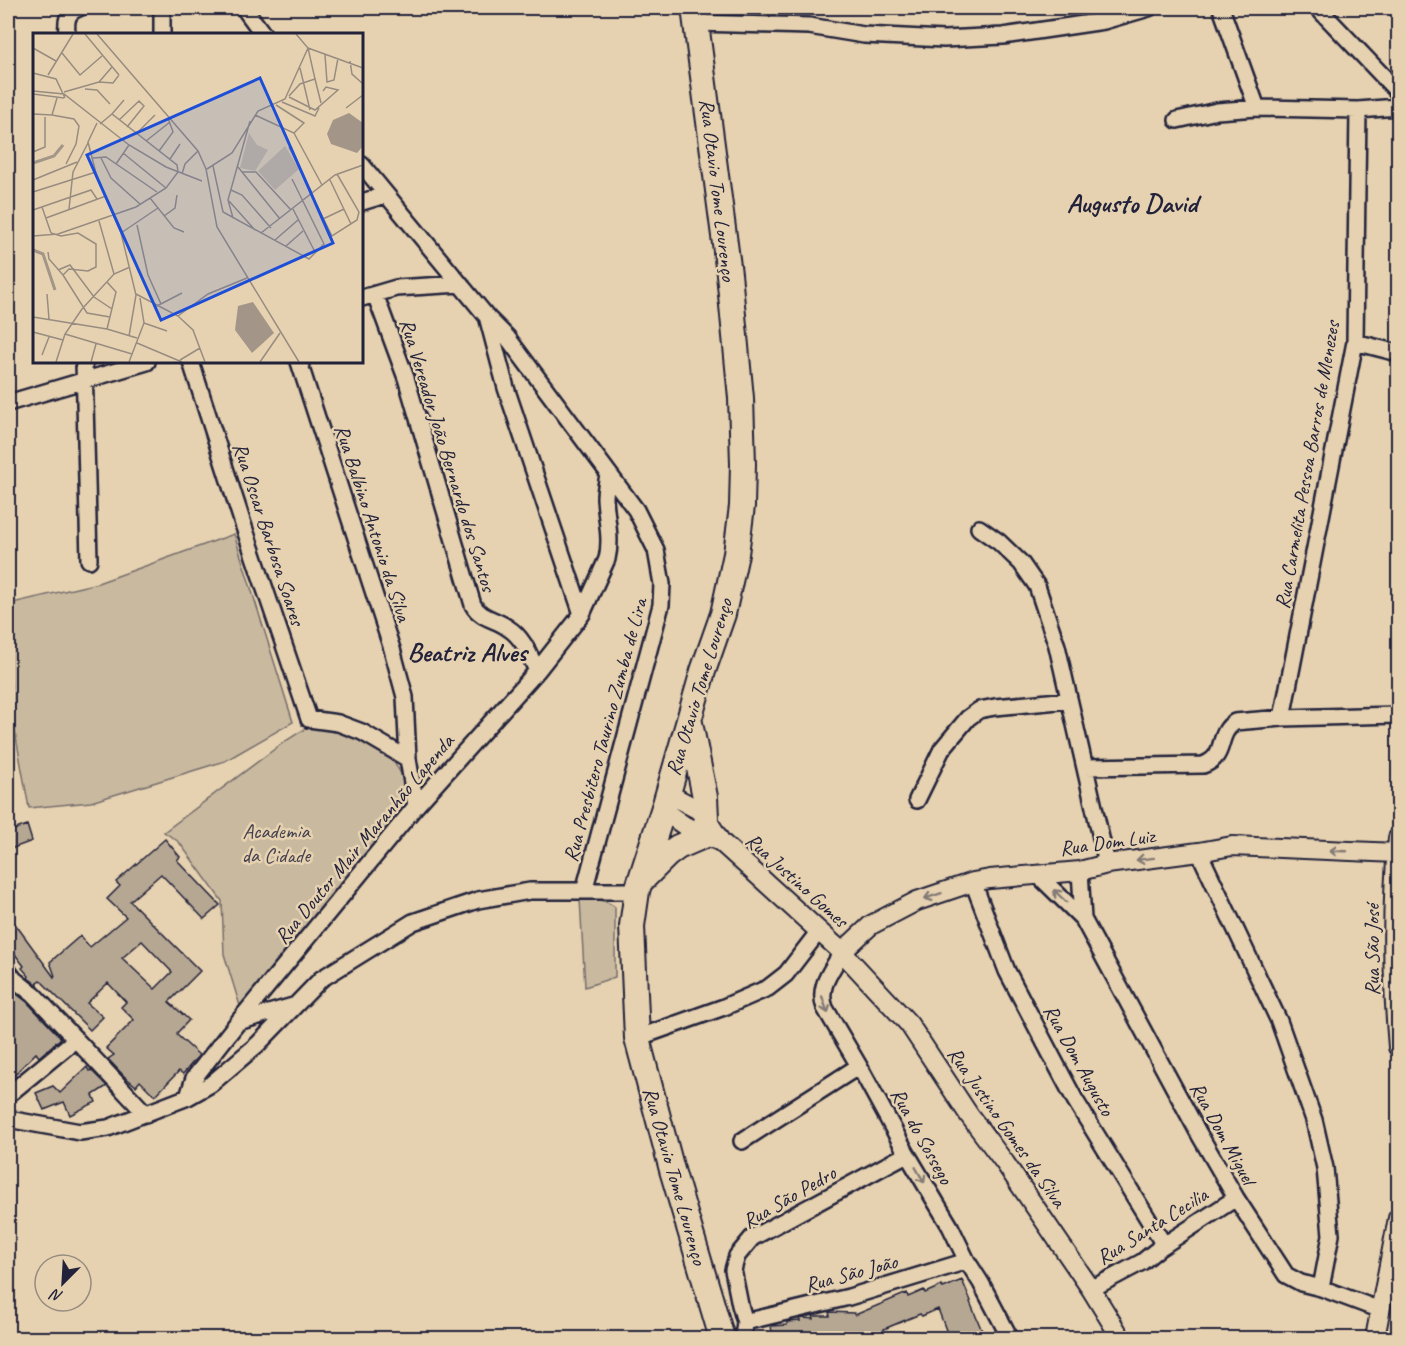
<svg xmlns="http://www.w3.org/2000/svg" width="1406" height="1346" font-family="Caveat,sans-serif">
<rect width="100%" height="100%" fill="#e6d2b0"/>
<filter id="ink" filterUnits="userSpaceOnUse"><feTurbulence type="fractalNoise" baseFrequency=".0167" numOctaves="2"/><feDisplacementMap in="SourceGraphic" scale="12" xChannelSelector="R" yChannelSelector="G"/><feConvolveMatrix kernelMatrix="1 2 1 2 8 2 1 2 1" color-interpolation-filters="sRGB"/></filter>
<g filter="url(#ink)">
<path fill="#c9b99f" stroke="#766e6d" stroke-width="1.5" d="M234,534L293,722L225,761L91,802L29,808L13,721L8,636V604L98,583Z
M311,725H327L380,746L393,760L403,777L408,794L403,809L240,1006L224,954L222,901L179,842L164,832L284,742Z
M580,899C593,899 605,899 615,907V977L585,987Z"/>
<path fill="#b6a793" stroke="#22223b" stroke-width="1.5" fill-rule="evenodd" d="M27,825L32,841L8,850V832Z
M165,839L180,857L177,860L220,905L204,919L161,874L130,901L200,971L169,1002L189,1020L177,1033V1035L199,1055L183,1074L179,1071L155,1096L140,1081L136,1086L124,1076L108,1059L114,1055L106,1048L134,1020L121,1007L126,1002L108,983L87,1003L103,1017L90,1030L40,980L37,982L39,986L28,978L29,976L22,968L24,966L8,945V914L54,977L55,976L50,962L80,936L90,947L126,917L107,899L120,886L116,882ZM142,941L172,972L155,989L122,958Z
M14,992L27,1002L61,1038L39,1057L36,1053L8,1081V998Z
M87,1067L89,1071L91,1070L107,1086L93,1095L96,1102L70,1115L64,1102L44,1110L36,1093L53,1086L60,1093Z
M962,1280L971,1301L970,1302L985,1338H949L938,1309L922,1316L920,1314L884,1329L888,1338H773L771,1326L787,1325V1322L800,1321L799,1319L802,1318L814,1319L813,1316H830L829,1312L854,1313L855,1315L907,1293L908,1297L924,1290L925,1293L941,1286L943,1288Z"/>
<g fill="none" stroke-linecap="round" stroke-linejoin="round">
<defs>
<path id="minor" d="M244,8L263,34
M1221,8L1257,108
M1318,8L1398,92
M696,23L809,26L864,35L944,39L1003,36L1104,21L1149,8
M67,34C66,22 66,12 79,8
M162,34V8
M1177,120L1217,111L1257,108L1358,110L1398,107
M362,165L488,318L507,337L636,510L656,550L662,584L661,605L584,891
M362,202L385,195
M375,294L406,378L473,605C481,619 496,619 508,628C523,637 530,656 537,671
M362,298L396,288L461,284
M488,320L506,388L582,614
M1355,342L1398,353
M84,362L89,560
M191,362L243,524L309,719L338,723L362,732L408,759
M299,362L392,649L405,697L408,759L416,806
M8,403L147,362
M979,528L999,542L1021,563L1037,586L1057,646L1107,864
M1282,718L1355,342L1358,110
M1085,767L1203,765C1228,756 1215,735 1235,722L1282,718L1398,715
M917,800L942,749L968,718L979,710L995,707L1069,700
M1199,852L1279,1021L1314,1120L1325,1168L1331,1235L1321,1288
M1080,871L1083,919
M1037,874L1083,919L1199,1134L1236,1198L1286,1275L1301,1283L1321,1288L1380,1310
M973,882L1007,971L1058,1068L1075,1100L1161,1240V1244L1158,1249
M842,952C832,971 817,986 825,1008L859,1066L907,1154L950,1226L967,1261L981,1283L1010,1338
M8,971L14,979L34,995L146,1114
M238,1022L293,1006
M637,1038L724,1007L768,988L786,974L819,931
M8,1095L76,1039
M188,1097L194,1078L238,1022L416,806L537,671L582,614L607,559C612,538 606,519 605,498C605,490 607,482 608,474
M8,1119L80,1132L108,1128L188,1097L211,1084L258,1044L321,979L413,922L478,900L530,891H637
M742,1141L859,1066
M1091,1289L1142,1262L1158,1249L1236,1198
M745,1322L849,1297L967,1261
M743,1338L745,1322L740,1305L733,1270L737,1256L752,1238L907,1154"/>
<path id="tertiary" d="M1398,838C1391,908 1392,977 1398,1047
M721,842L685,826L668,814L665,804L676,798L697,809L706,818L721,842L842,952L909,1024L969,1115L1005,1163L1091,1289L1121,1338
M842,952L871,925L917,901L973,882L990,879L1080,871L1107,864L1199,852L1232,846L1397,853
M1375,1338L1398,1218"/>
<path id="primary" d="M694,8L729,274L741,398L743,464L742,506L736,554L723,614L703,671L665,804L637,891L632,926L637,1038L672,1170L722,1338
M690,723L705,797L706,818
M643,879L667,855L678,847L706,835"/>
</defs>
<use href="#minor" stroke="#22223b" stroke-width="20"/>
<use href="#tertiary" stroke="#22223b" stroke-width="22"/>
<use href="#primary" stroke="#22223b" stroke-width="28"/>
<use href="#minor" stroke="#e6d2b0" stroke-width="15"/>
<use href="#tertiary" stroke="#e6d2b0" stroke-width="18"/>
<use href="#primary" stroke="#e6d2b0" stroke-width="24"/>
</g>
<defs><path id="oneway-shaft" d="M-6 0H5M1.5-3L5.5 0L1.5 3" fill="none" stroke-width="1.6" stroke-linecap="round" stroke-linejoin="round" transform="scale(1.5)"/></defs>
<g stroke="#847a76">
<use href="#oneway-shaft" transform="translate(1338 851) rotate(-178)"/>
<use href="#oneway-shaft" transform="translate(1145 859) rotate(173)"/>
<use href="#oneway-shaft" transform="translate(933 896) rotate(162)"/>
<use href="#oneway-shaft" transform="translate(1060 896) rotate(-136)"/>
<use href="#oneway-shaft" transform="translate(825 1005) rotate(71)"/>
<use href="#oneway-shaft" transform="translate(920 1175) rotate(60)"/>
</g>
</g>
<g text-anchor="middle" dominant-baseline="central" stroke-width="5" stroke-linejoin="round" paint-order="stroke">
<g font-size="21" fill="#22223b" stroke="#e6d2b0">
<text transform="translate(718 190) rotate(83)">Rua Otavio Tome Lourenço</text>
<text transform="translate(448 455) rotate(73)">Rua Vereador João Bernardo dos Santos</text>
<text transform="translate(1307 465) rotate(-80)">Rua Carmelita Pessoa Barros de Menezes</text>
<text transform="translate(373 523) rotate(72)">Rua Balbino Antonio da Silva</text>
<text transform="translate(269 534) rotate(72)">Rua Oscar Barbosa Soares</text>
<text transform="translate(699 687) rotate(-73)">Rua Otavio Tome Lourenço</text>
<text transform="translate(605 730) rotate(-75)">Rua Presbitero Taurino Zumba de Lira</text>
<text transform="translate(364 839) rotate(-50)">Rua Doutor Mair Maranhão Lapenda</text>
<text transform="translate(1107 842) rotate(-8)">Rua Dom Luiz</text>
<text transform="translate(797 880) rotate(42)">Rua Justino Gomes</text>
<text transform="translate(1372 950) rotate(-90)">Rua São José</text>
<text transform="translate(1079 1060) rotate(61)">Rua Dom Augusto</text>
<text transform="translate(1007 1127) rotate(55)">Rua Justino Gomes da Silva</text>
<text transform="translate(1223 1133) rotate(61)">Rua Dom Miguel</text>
<text transform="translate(922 1136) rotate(61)">Rua do Sossego</text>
<text transform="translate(675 1176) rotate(74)">Rua Otavio Tome Lourenço</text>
<text transform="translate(789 1197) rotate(-30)">Rua São Pedro</text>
<text transform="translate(1152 1226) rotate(-32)">Rua Santa Cecilia</text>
<text transform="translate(851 1273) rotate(-15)">Rua São João</text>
</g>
<g font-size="21" fill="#43404f" stroke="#e6d2b0">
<text x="276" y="831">Academia<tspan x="276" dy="24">da Cidade</tspan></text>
</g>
<g font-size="27" font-weight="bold" fill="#22223b" stroke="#e6d2b0">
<text x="1132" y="203">Augusto David</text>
<text x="467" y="652">Beatriz Alves</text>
</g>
</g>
<g transform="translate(33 33)">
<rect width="330" height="330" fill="#e6d2b0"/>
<path d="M216,100L224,112L235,117L222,138L207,135ZM252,113L266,136L242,157L225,138Z" fill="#c9b99f"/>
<path d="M316,80L330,90V113L324,120L298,111L294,101L300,87ZM220,269L241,300L219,320L202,297L205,273Z" fill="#a39688"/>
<path fill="none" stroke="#a39688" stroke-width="3" d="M0,130L21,123L30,112M0,217L10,221L22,257"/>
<path fill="none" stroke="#988c81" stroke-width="1.5" d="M52,1L86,42M64,1L165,118L173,136L184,194L266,329M0,15L23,28M275,15L330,35M29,20L47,42L69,23M292,22L294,49L301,47L305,25M317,28L319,41L329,50M267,35L277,77M0,40L23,46L32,65M15,42L40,1M282,46L288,70M66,49L79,34M52,56L64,57L77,71M0,58L31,61L96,112L133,134L169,148M31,59L66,49L80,50L86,42M0,61L31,65M256,63L267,51L282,46L275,15L263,1M256,64L282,77L305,57L293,54L290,58M249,69L282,83L286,75M243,72L271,90L261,100M313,75L330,62M0,81L19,82L24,65M79,81L91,67M19,82L41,86L46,93L43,111L33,131M222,82L261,100L289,152M86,87L106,68L111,73L94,94M64,90L55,109L64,144L88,200L103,262L96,303M67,91L79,81L144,132L145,139M103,101L122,82M113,108L137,89M256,114L279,160M126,118L140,99L135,85M0,119L12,114V84M90,120L133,155M60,125L73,124L124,159M68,125L78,145L107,171M137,126L147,111M83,131L96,112M180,133L190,179L276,226L291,211L259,146M205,134L247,186M174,136L199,120L225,78L252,66L275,15M209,139H223L258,177M149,141L152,131L165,118M0,147L44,129M297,147L318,191M198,157L209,162L238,195M0,159L63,139M278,160L299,203L324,187L326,179L304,141M117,165L141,195L151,199M196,168L222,197M9,174L18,200M36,176L40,139L55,110M260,176L282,219M0,177L58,157L64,166M131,183L142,175L144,162M13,185L73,163M200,185L195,167L217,88M290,186L311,176M66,188L81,241M104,192L115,242L128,271M18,200L28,203L45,200L63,211V234L55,238L36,236L30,242L54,280L77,284M88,200L125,175M228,200L302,142L330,132M0,203L25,201L103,174L133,155L145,139M242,207L265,187M253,213L270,198M15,219L16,226L30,242M25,237L37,232L61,264L79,276M14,261L16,286M103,261L145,283L160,297L172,329M122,274L149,260M145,283L175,261L214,245M0,284L74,296L104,305M111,290L134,298M74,296L83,259L74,249M0,299L30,307M32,301L99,321M104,310L149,329M9,322L16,304M147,327L167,315M23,329L32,301L49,276L81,241L97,234M58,329L63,311M96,329L111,290L107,265M227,329L247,300"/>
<path fill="#1d4ed8" fill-opacity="0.15" stroke="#1d4ed8" stroke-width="3" d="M227,45L300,210L128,287L54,122Z"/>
<rect width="330" height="330" fill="none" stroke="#22223b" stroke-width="3"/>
</g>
<rect width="1406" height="1346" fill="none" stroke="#e6d2b0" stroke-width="30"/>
<rect x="15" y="15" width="1376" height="1316" fill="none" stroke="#22223b" stroke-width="2" filter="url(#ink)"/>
<g transform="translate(63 1283) rotate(204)"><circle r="28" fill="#e6d2b0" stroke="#988c81" stroke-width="1.5"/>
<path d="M0-4.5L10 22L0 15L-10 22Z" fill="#22223b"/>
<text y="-9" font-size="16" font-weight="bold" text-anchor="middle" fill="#22223b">N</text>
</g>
</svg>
